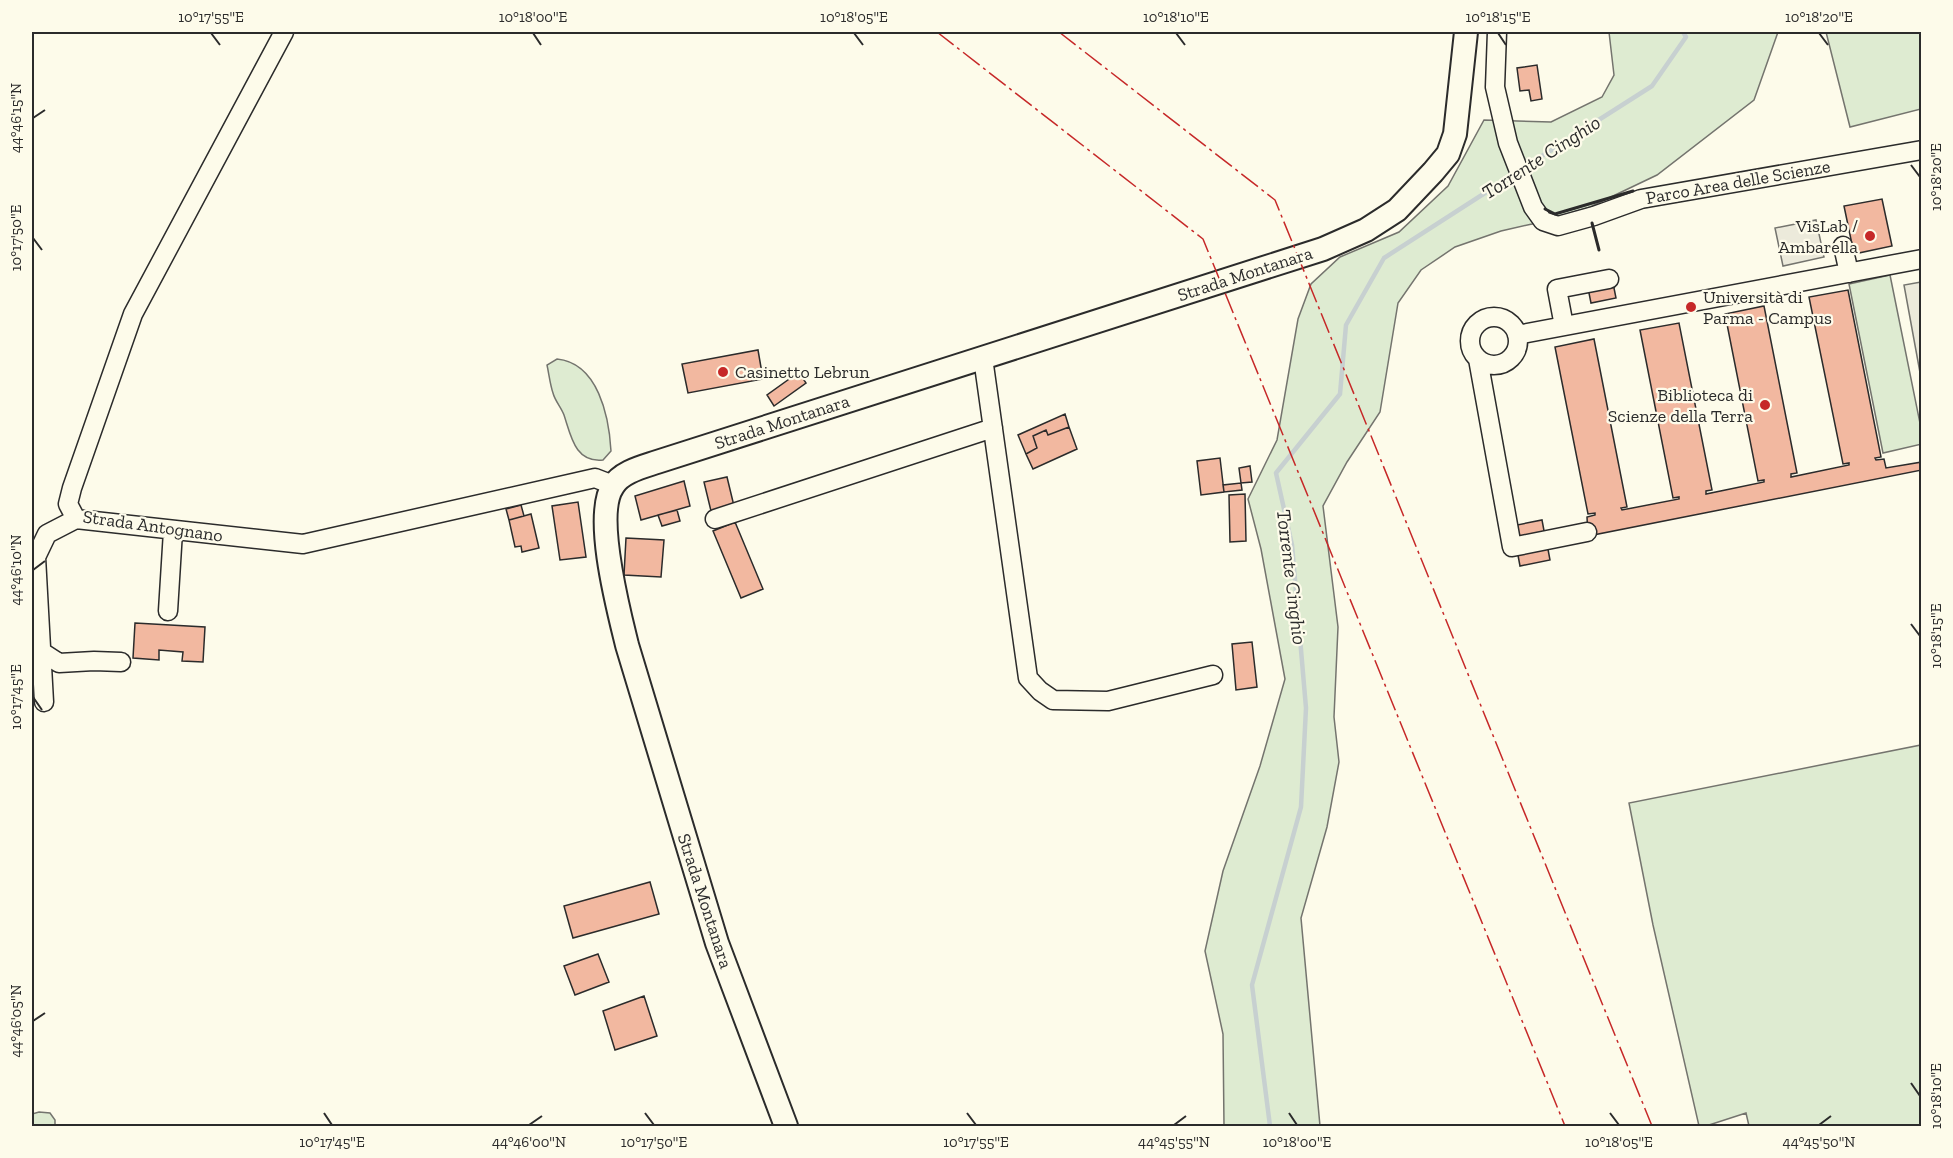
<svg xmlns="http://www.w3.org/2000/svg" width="1953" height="1158" font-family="'Zilla Slab',serif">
<rect width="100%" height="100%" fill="#fdfbea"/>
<path fill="#deebd1" stroke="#74746e" stroke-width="1.5" d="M1609,32H1778L1754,100L1657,175L1590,207L1532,224L1501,231L1455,247L1421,270L1398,303L1380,412L1347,462L1323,506L1338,627L1334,717L1339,762L1327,827L1301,918L1320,1126H1224L1223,1034L1205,951L1223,871L1260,766L1285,679L1261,549L1248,499L1277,440L1298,319L1311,284L1340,257L1399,232L1448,186L1484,120L1551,122L1602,97L1614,75Z
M1826,32H1921V109L1850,127Z
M1890,275L1921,428L1922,444L1883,453L1849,284Z
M557,359C598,363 609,416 611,451L603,460C575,463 571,436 564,415C561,407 555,401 553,393C550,384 549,374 547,365Z
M1921,745V1126H1749L1746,1113L1706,1126H1699L1653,925L1629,803Z
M39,1112L50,1113L55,1120V1126H32V1114Z"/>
<path fill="#eceadb" stroke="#74746e" stroke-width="1.5" d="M1816,220L1824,257L1783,266L1775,228Z
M1921,282H1922L1921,378L1904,285Z"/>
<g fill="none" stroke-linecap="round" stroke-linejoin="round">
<path stroke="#c7d0d0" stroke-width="4.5" d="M1523,168L1652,86L1686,37L1683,32
M1270,1126L1252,985L1301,807L1306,708L1292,545L1276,473L1340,394L1346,325L1384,258L1516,173"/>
</g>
<path fill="#f2b8a0" stroke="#2b2b2b" stroke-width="1.5" d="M1537,65L1542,99L1531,101L1529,90L1520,91L1517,68Z
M1882,199L1892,246L1854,254L1844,206Z
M1613,283L1616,298L1591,303L1588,288Z
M1848,290L1881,457L1875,458L1876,460L1884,459L1886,468L1922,462V470L1588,536L1587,517L1595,515V513L1588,514L1555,347L1594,339L1627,507L1621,508L1622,510L1679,499V497L1673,498L1640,330L1679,323L1712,490L1706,491V494L1764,482V480L1758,481L1725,314L1764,306L1797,473L1791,474V477L1849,465V463L1843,464L1809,297Z
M758,350L763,379L688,393L682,364Z
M799,372L806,383L774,406L767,395Z
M1065,414L1069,427L1048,435L1046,430L1033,436L1037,448L1026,454L1018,435Z
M1069,427L1077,449L1033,469L1026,454L1037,448L1033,436L1046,430L1048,435Z
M1220,458L1224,492L1201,495L1197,461Z
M1250,466L1252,482L1241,483L1239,468Z
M727,477L734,506L711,511L704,482Z
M684,481L690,506L641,520L635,496Z
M1241,483L1242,490L1224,492L1223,485Z
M1245,494L1246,541L1230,542L1229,495Z
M578,502L586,557L560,560L552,506Z
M521,505L524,516L509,520L506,509Z
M677,510L680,521L662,526L658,515Z
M531,514L539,548L522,552L521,546L515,547L509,520Z
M1542,520L1545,536L1515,542L1512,526Z
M735,522L763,589L741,598L713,531Z
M626,538L664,540L661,577L624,575Z
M1547,544L1550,560L1520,566L1517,550Z
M135,623L205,627L203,662L182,661L183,652L159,650V660L133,658Z
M1252,642L1257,687L1236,690L1232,644Z
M650,882L659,914L573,938L564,906Z
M598,954L609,982L575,995L564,966Z
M644,996L657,1036L615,1050L603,1011Z"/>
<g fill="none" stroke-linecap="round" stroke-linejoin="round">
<defs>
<path id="minor" d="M284,32L133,314L72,488L68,504L76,519L303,544L595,478L613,485
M1497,32L1495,87L1508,143L1533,207L1543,221L1558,226L1594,216L1641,199L1922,150
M1843,246L1849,273
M1470 341a24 24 0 1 1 48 0a24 24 0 1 1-48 0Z
M1564,326L1557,289L1609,279
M1517,335L1922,259
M983,358L1028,678L1040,691L1053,700L1108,701L1213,675
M1478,359L1512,547L1587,532
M715,519L993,428
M168,611L173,531
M42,652L59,663L94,661L121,662
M44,702L36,557L47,534L76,519"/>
<path id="major" d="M786,1126L717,943L627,645C619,612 593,515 613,486C621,472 642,467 657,462L1323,249L1366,230L1397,210L1433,172L1448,154L1455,134L1466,32"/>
</defs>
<use href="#minor" stroke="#2b2b2b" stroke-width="21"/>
<use href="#major" stroke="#2b2b2b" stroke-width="26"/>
<use href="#minor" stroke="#fdfbea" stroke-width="18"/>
<use href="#major" stroke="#fdfbea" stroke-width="22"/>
<path stroke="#2b2b2b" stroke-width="3" d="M1545,209L1555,214L1633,191
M1592,223L1599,250"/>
<path stroke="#c62828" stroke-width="1.5" stroke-dasharray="21 4.5 3 4.5" stroke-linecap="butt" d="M937,32L1203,239L1565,1126
M1059,32L1275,200L1652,1126"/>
</g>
<path fill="none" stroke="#2b2b2b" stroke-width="2" d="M211,33L220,45M533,33L541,45M854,33L863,45M1176,33L1185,45M1498,33L1506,45M1819,33L1828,45M33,118L45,110M1911,165L1920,177M33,238L42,250M33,570L45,561M1911,624L1920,636M33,697L42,710M33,1021L45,1013M1911,1083L1920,1096M324,1113L332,1125M645,1113L654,1125M967,1113L976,1125M1289,1113L1297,1125M1610,1113L1619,1125M529,1125L542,1116M1174,1125L1186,1116M1819,1125L1831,1116"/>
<g fill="#c62828" stroke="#fdfbea" stroke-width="2">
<circle cx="1870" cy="236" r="6"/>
<circle cx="1691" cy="307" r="6"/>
<circle cx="723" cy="372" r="6"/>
<circle cx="1765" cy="405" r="6"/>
</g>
<g text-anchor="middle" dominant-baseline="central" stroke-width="4.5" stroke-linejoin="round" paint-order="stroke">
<g font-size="18" fill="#2b2b2b" stroke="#fdfbea">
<text transform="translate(1738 182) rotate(-10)">Parco Area delle Scienze</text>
<text transform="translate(1245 274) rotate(-18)">Strada Montanara</text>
<text transform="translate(782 422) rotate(-18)">Strada Montanara</text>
<text transform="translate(153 526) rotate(8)">Strada Antognano</text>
<text transform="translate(705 901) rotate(72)">Strada Montanara</text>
</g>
<g font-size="18" fill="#2b2b2b" stroke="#fdfbea" text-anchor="end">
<text x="1858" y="226">VisLab /<tspan x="1858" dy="21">Ambarella</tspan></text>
<text x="1703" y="297" text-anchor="start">Università di<tspan x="1703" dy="21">Parma - Campus</tspan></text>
<text x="735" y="372" text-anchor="start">Casinetto Lebrun</text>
<text x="1753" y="395">Biblioteca di<tspan x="1753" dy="21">Scienze della Terra</tspan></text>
</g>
<g font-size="20" font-style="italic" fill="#2b2b2b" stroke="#fdfbea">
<text transform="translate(1541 157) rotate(-33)">Torrente Cinghio</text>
<text transform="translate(1292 577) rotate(83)">Torrente Cinghio</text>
</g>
</g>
<rect width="1953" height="1158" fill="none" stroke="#fdfbea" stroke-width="66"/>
<rect x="33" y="33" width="1887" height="1092" fill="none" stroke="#2b2b2b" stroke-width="2"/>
<g font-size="15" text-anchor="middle" fill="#2b2b2b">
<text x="211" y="22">10°17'55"E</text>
<text x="533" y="22">10°18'00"E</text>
<text x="854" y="22">10°18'05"E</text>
<text x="1176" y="22">10°18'10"E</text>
<text x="1498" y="22">10°18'15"E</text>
<text x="1819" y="22">10°18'20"E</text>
<text transform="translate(16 118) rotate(-90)" y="5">44°46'15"N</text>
<text transform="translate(1936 177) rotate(-90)" y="5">10°18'20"E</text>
<text transform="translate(16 238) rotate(-90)" y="5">10°17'50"E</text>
<text transform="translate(16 570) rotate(-90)" y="5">44°46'10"N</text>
<text transform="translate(1936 636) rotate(-90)" y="5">10°18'15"E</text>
<text transform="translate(16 697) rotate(-90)" y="5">10°17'45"E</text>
<text transform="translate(16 1021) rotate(-90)" y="5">44°46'05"N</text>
<text transform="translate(1936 1096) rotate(-90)" y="5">10°18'10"E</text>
<text x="332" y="1147">10°17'45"E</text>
<text x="529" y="1147">44°46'00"N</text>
<text x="654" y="1147">10°17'50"E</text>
<text x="976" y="1147">10°17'55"E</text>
<text x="1174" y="1147">44°45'55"N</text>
<text x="1297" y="1147">10°18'00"E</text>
<text x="1619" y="1147">10°18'05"E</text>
<text x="1819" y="1147">44°45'50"N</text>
</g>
</svg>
